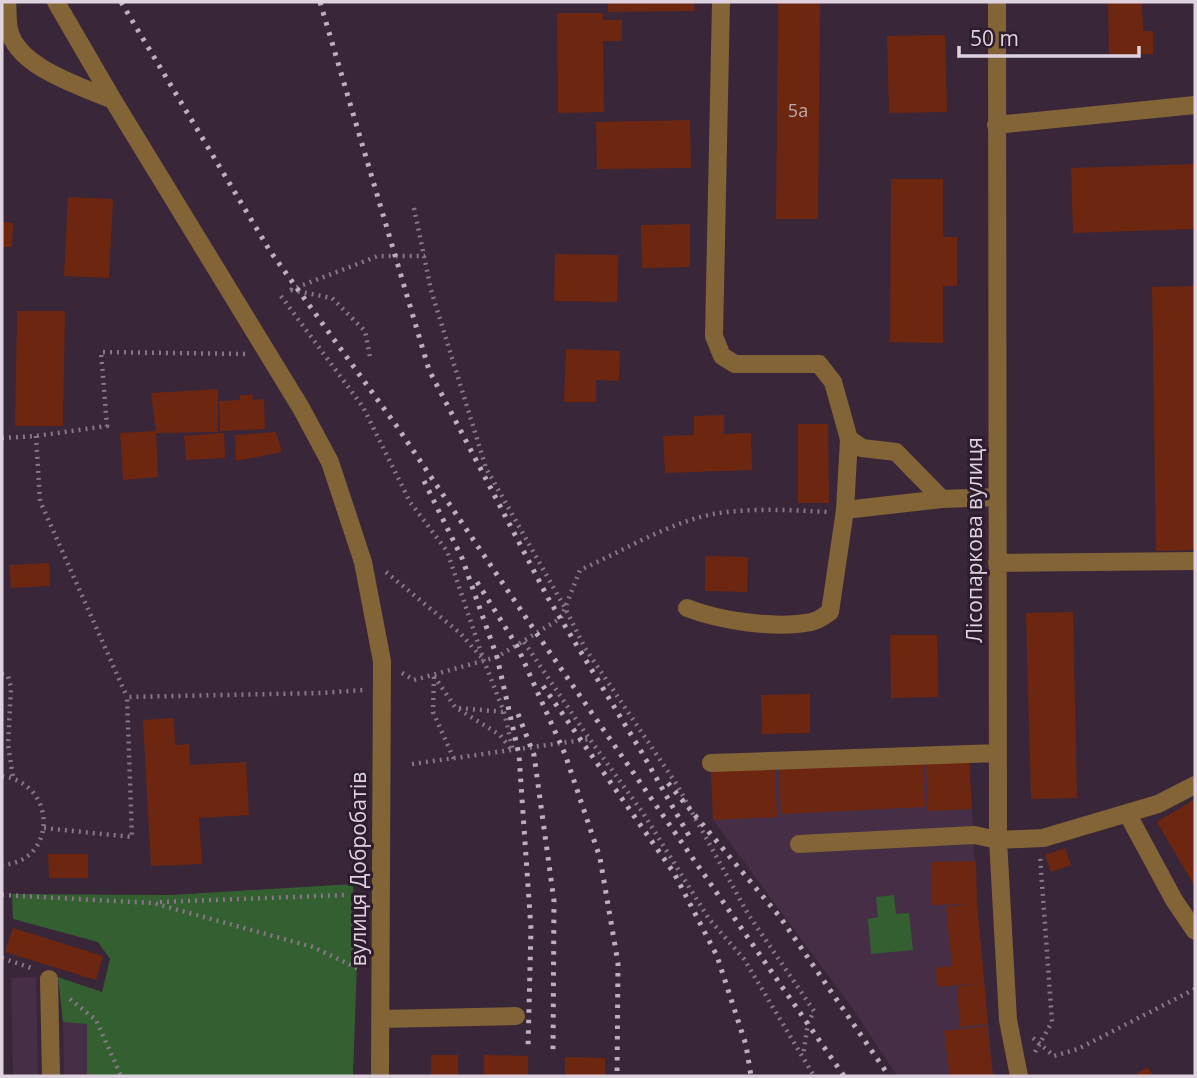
<svg xmlns="http://www.w3.org/2000/svg" width="1197" height="1078" font-family="'Open Sans',sans-serif">
<rect width="100%" height="100%" fill="#392639"/>
<path fill="#452e46" d="M969,760L977,904L993,1076H897L853,1009L713,820L711,771Z
M36,977L38,1076H13L11,978Z
M63,1022L87,1023V1076H64Z"/>
<path fill="#345f31" d="M353,884L357,963L353,1076H87V1024L63,1022L58,977L102,992L110,959L98,942L13,919L12,894L171,895Z
M894,895L896,914L909,913L913,950L871,954L868,919L878,917L876,897Z"/>
<path fill="#6d2711" d="M608,2H694L695,11L608,12Z
M778,2H820L818,219H776Z
M1108,2H1142L1143,31H1153V54L1109,55Z
M557,13H603V20H622V41H603L604,112L558,113Z
M945,35L947,112L889,113L887,36Z
M690,120L691,168L597,169L596,122Z
M1195,164V229L1073,233L1071,168Z
M891,179H943V237H957V286H943V343L890,342Z
M68,197L113,199L109,278L64,276Z
M2,222L13,223L12,247H2Z
M690,224V267L642,268L641,225Z
M555,254L618,255L617,302L554,301Z
M1195,286V550L1156,551L1152,287Z
M17,311H65L63,426H15Z
M566,349L620,351L619,381L596,380V402H564Z
M218,389V432L156,433L151,393Z
M240,395H252L253,400L264,399L265,429L220,431L219,401L240,400Z
M724,415V434L751,433L752,470L665,473L663,436L694,435V416Z
M798,424H828L829,503H798Z
M156,431L158,477L123,480L120,433Z
M276,432L282,452L236,461L235,435Z
M224,433L225,458L186,460L184,436Z
M705,556L748,557L747,592L705,591Z
M49,563L50,586L11,588L9,565Z
M1073,612L1077,798L1031,799L1026,613Z
M890,635H937L938,697L891,698Z
M810,694V733L762,734L761,695Z
M174,718L175,745L189,744L190,765L246,762L249,815L199,818L202,864L151,866L143,720Z
M969,760L972,809L928,811L926,763Z
M923,762L925,807L781,814L779,769Z
M775,767L777,817L713,820L711,771Z
M1195,799V887L1157,822Z
M1065,848L1071,865L1051,872L1045,855Z
M48,854H88V878H49Z
M976,861L977,904L988,1024L960,1027L957,987L981,983L937,987L936,968L952,966L946,907L970,904L932,905L931,862Z
M13,928L103,956L96,980L5,952Z
M987,1026L993,1076H950L944,1031Z
M431,1055H458V1076H431Z
M484,1055L528,1056V1076H484Z
M565,1057L605,1058V1076H565Z
M1148,1067L1153,1076H1132Z"/>
<g fill="none" stroke-linecap="round" stroke-linejoin="round">
<path stroke="#867786" stroke-width="4.5" stroke-dasharray="2 5" stroke-linecap="butt" d="M414,208L431,290L486,468L565,608L585,648L677,785L748,914L814,1011L808,1023L803,1056
M290,290L378,256H425
M291,290L332,298L365,331L370,357
M281,296L363,407L410,502L447,551L484,661L504,712L513,751
M36,436L40,501L127,697
M2,438L36,436L107,426L101,352L245,354
M386,572L460,633L481,657
M524,642L586,734L643,813L709,919L744,959L814,1076
M402,673L414,680L497,657L561,618L580,570C623,551 673,520 719,513C755,508 791,510 827,512
M2,674L8,676L11,688L8,745L13,777
M434,676L455,707L500,735L510,748
M434,677L433,712L454,759
M459,708L504,712
M412,764L590,739
M2,776C58,784 57,862 2,865
M44,828L132,837L127,697L320,693L364,690
M2,895L153,903L313,947L361,970
M160,902L345,895
M2,958L34,969
M70,999L96,1020L121,1076
M1033,1038L1054,1056L1078,1049L1195,989
M1035,1052L1052,1022L1040,856"/>
<path stroke="#826436" stroke-width="18" d="M7,2C8,11 7,20 9,29C16,67 81,86 113,100
M56,2L113,100L301,408L330,462L363,562L382,661L380,1076
M721,2L714,336L722,356L735,364H819L833,382L849,439L862,448L896,452L942,499L997,497
M997,2L998,840L1008,1020L1019,1076
M996,125L1195,105
M845,510L942,499
M997,563L1195,561
M687,608C720,621 776,629 811,622C818,621 824,616 830,612L845,510L849,439
M711,763L998,753
M1127,813L1174,900L1195,931
M799,844L974,835L998,840L1043,838L1158,804L1195,785
M49,979L51,1076
M381,1019L516,1016"/>
<path stroke="#bdb0bd" stroke-width="5" stroke-dasharray="3.5 7" stroke-linecap="butt" d="M121,2L270,251L398,428L537,634L844,1076
M320,2L429,370L548,598L641,751L692,841
M424,481L462,558L497,657L519,755L531,929L528,1048
M477,582L517,646L565,754L600,858L618,963L617,1076
M543,686L674,873L717,956L746,1045L751,1076
M518,714L534,755L554,901L553,1052
M668,783L780,917L889,1076"/>
</g>
<g text-anchor="middle" dominant-baseline="central" stroke-width="6" stroke-linejoin="round" paint-order="stroke">
<g font-size="18" fill="#c2a8ac">
<text x="798" y="110">5а</text>
</g>
<g font-size="21" fill="#dfd3df" stroke="#2e1c2f">
<text transform="translate(974 540) rotate(-90)">Лісопаркова вулиця</text>
<text transform="translate(358 869) rotate(-90)">вулиця Добробатів</text>
</g>
</g>
<rect width="1197" height="1078" fill="none" stroke="#dfd3df" stroke-width="7"/>
<path d="M959 46v10h180v-10" fill="none" stroke="#dfd3df" stroke-width="3.5"/>
<text x="970" y="46" font-size="21" fill="#dfd3df" stroke="#2e1c2f" stroke-width="5" paint-order="stroke">50 m</text>
</svg>
